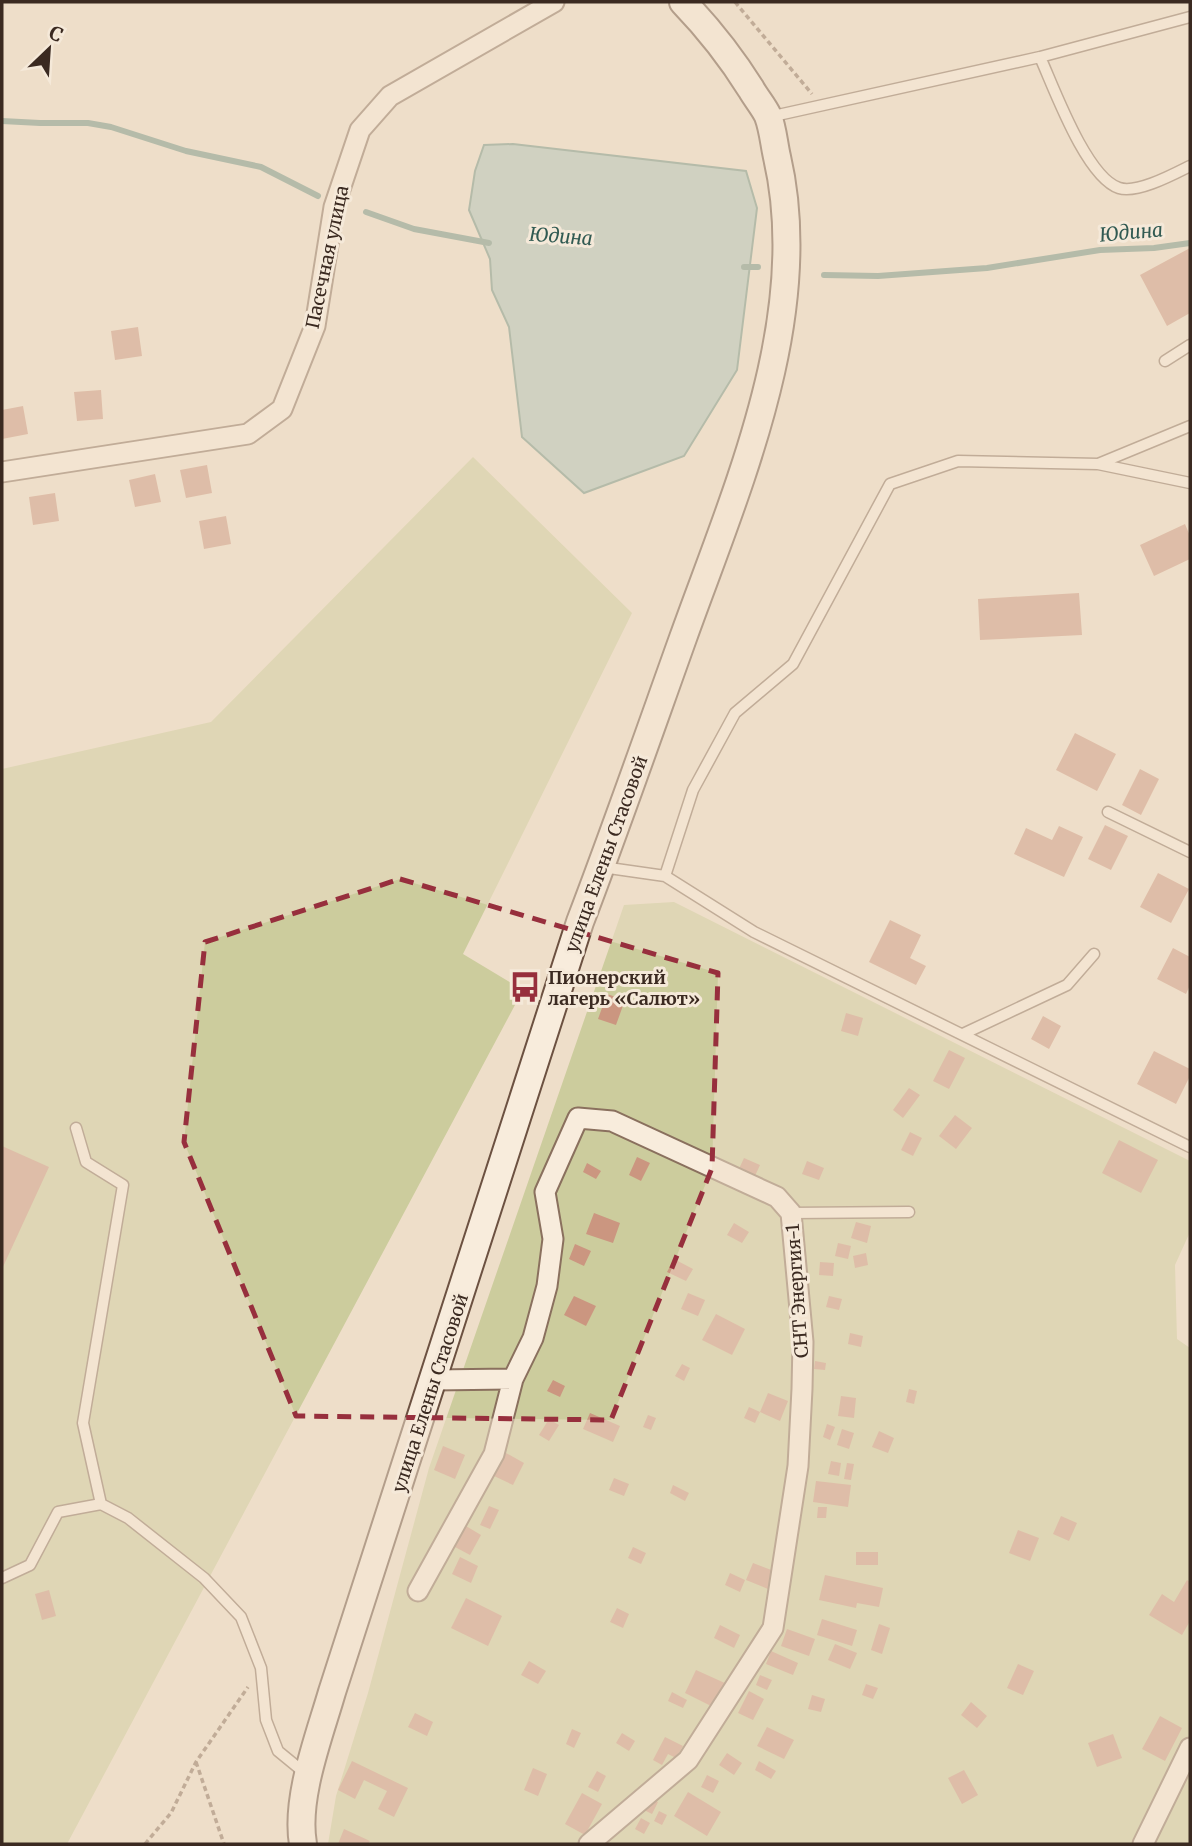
<svg xmlns="http://www.w3.org/2000/svg" width="1192" height="1846" font-family="Merriweather,serif">
<rect width="100%" height="100%" fill="#eedec9"/>
<path fill="#cccc9d" d="M473,457L632,613L463,954L523,990L67,1844H2V769L211,722Z
M674,902L1190,1161V1232L1175,1265L1177,1339L1190,1348V1844H328L336,1796L368,1693L429,1468L624,905Z"/>
<path fill="#aac2b8" stroke="#709184" stroke-width="2" d="M513,144L746,171L757,208L737,370L684,456L584,493L522,437L509,327L492,290L490,259L469,210L475,171L484,145Z"/>
<g fill="none" stroke-linecap="round" stroke-linejoin="round">
<path stroke="#709184" stroke-width="6" d="M2,121L40,123H88L111,127L186,151L261,167L318,196
M366,212L414,229L489,243
M744,267H758
M824,275L878,276L987,268L1100,250L1154,248L1190,243"/>
</g>
<path fill="#cb9680" d="M1190,248V313L1167,326L1140,275Z
M138,327L142,356L115,360L111,331Z
M101,390L103,419L77,421L74,392Z
M23,406L28,434L2,439V410Z
M207,465L212,493L186,498L180,470Z
M155,474L161,502L135,507L129,480Z
M55,493L59,521L33,525L29,497Z
M226,516L231,544L204,549L199,521Z
M1185,524L1190,536V559L1154,576L1140,545Z
M1079,593L1082,635L980,640L978,599Z
M1075,733L1116,754L1097,791L1056,770Z
M1140,769L1159,779L1141,815L1122,805Z
M1105,825L1128,836L1111,870L1088,859Z
M1059,826L1083,837L1064,877L1014,854L1026,828L1052,840Z
M1158,873L1189,889L1171,923L1140,907Z
M890,920L921,935L910,958L926,966L916,985L869,962Z
M1173,948L1190,957V985L1186,994L1157,979Z
M607,994L625,1000L616,1025L598,1019Z
M846,1013L863,1018L858,1036L841,1031Z
M1043,1016L1061,1026L1049,1049L1031,1039Z
M949,1050L965,1058L949,1089L933,1081Z
M1154,1051L1190,1069V1076L1176,1104L1137,1084Z
M909,1088L920,1095L903,1118L893,1110Z
M955,1115L972,1128L956,1149L939,1136Z
M910,1132L922,1138L913,1156L901,1150Z
M1119,1140L1158,1160L1141,1193L1102,1173Z
M2,1146L49,1167L2,1269Z
M637,1157L650,1163L641,1181L629,1175Z
M744,1158L760,1165L754,1178L738,1171Z
M807,1161L824,1168L819,1180L802,1174Z
M587,1163L601,1171L596,1179L583,1172Z
M594,1213L620,1223L613,1243L586,1234Z
M856,1222L871,1226L867,1243L851,1238Z
M734,1223L749,1232L742,1243L727,1235Z
M838,1243L851,1246L848,1259L835,1256Z
M575,1244L591,1251L584,1266L569,1259Z
M866,1253L868,1265L855,1268L853,1256Z
M674,1259L693,1269L686,1281L667,1272Z
M820,1262L834,1263L833,1276L819,1275Z
M688,1293L705,1300L698,1316L681,1309Z
M574,1296L596,1306L586,1326L564,1315Z
M829,1296L842,1299L839,1310L826,1307Z
M716,1314L745,1329L732,1355L702,1340Z
M850,1333L863,1336L861,1347L848,1344Z
M815,1361L826,1363L825,1370L814,1369Z
M682,1364L690,1368L684,1381L675,1376Z
M553,1380L565,1386L560,1397L547,1391Z
M909,1389L917,1391L914,1404L906,1402Z
M768,1393L788,1401L780,1421L760,1412Z
M841,1396L856,1398L854,1418L838,1416Z
M749,1407L760,1412L755,1423L744,1418Z
M590,1413L620,1426L613,1442L583,1429Z
M648,1415L656,1418L651,1430L643,1427Z
M549,1419L559,1425L549,1441L539,1435Z
M827,1424L835,1427L830,1440L823,1437Z
M842,1429L854,1433L849,1449L837,1445Z
M879,1431L894,1438L888,1453L872,1447Z
M443,1446L465,1455L455,1479L434,1470Z
M506,1453L524,1463L513,1485L494,1476Z
M831,1461L841,1463L839,1476L828,1474Z
M847,1463L854,1464L851,1480L844,1479Z
M614,1478L629,1484L624,1496L609,1490Z
M816,1481L851,1485L848,1507L813,1502Z
M673,1485L689,1493L685,1501L670,1493Z
M489,1506L499,1510L490,1529L480,1525Z
M818,1507H827L826,1518H817Z
M1061,1516L1077,1523L1069,1541L1053,1534Z
M466,1526L481,1535L470,1555L455,1547Z
M1018,1530L1039,1538L1030,1561L1009,1553Z
M633,1547L646,1553L641,1564L628,1558Z
M856,1552H878V1565H856Z
M460,1557L478,1566L471,1583L452,1574Z
M753,1563L774,1571L768,1589L746,1580Z
M730,1573L745,1580L740,1592L725,1585Z
M825,1575L883,1588L879,1607L857,1603L856,1608L819,1600Z
M1187,1580L1190,1582V1621L1182,1635L1149,1615L1162,1594L1174,1602Z
M49,1590L56,1616L42,1620L35,1594Z
M466,1598L502,1616L488,1646L451,1628Z
M617,1608L629,1614L623,1628L610,1622Z
M822,1619L857,1630L852,1646L817,1635Z
M879,1624L890,1628L882,1654L871,1650Z
M720,1625L740,1635L734,1648L714,1638Z
M787,1629L815,1639L809,1656L781,1646Z
M835,1644L857,1653L850,1669L828,1660Z
M771,1651L798,1663L793,1675L766,1664Z
M529,1661L546,1671L538,1684L521,1675Z
M1018,1664L1034,1671L1023,1695L1007,1688Z
M696,1670L727,1684L715,1708L685,1693Z
M760,1675L772,1680L767,1690L756,1685Z
M866,1684L878,1688L873,1699L862,1695Z
M749,1691L764,1699L753,1720L738,1713Z
M672,1692L687,1700L683,1708L668,1701Z
M812,1695L825,1699L821,1712L808,1709Z
M971,1702L987,1716L977,1728L961,1715Z
M415,1713L433,1722L427,1736L408,1727Z
M1160,1716L1182,1728L1165,1761L1142,1749Z
M767,1727L794,1740L784,1759L757,1746Z
M572,1729L581,1733L574,1748L566,1744Z
M622,1733L635,1741L629,1751L616,1743Z
M1113,1734L1122,1758L1097,1767L1088,1743Z
M665,1737L683,1746L676,1758L668,1754L662,1765L653,1760Z
M727,1753L742,1763L734,1775L719,1765Z
M352,1761L408,1788L394,1817L378,1809L387,1791L364,1780L355,1799L338,1790Z
M759,1761L776,1771L771,1779L755,1770Z
M533,1768L547,1774L538,1796L524,1790Z
M964,1770L978,1795L962,1804L948,1778Z
M597,1771L606,1776L598,1792L588,1787Z
M707,1775L719,1781L713,1793L701,1787Z
M688,1792L721,1812L707,1836L674,1816Z
M582,1793L602,1804L585,1835L565,1824Z
M650,1798L658,1802L652,1814L644,1810Z
M659,1811L667,1815L662,1825L654,1821Z
M641,1818L650,1823L644,1834L635,1829Z
M344,1829L370,1841L368,1844H338Z"/>
<g fill="none" stroke-linecap="round" stroke-linejoin="round">
<defs>
<path id="lane" d="M1040,57C1054,88 1086,177 1119,188C1137,194 1174,174 1190,166
M769,117L1040,57L1190,17
M1165,361L1190,345
M1098,464L1190,426
M1108,812L1190,852
M602,867L665,876L693,790L735,713L793,664L890,484L958,461L1098,464L1190,483
M665,876L754,932L1190,1147
M963,1034L1067,985L1094,954
M76,1128L86,1162L123,1185L83,1423L101,1504
M791,1213L909,1212
M2,1578L30,1565L58,1512L101,1504L128,1518L204,1578L241,1617L261,1668L266,1720L278,1751L306,1774"/>
<path id="street" d="M2,472L248,434L282,409L315,326L334,207L360,130L390,96L554,2
M434,1380L513,1379L533,1338L547,1286L553,1239L545,1192L578,1118L612,1121L777,1197L791,1213L803,1342L802,1389L798,1466L773,1628L688,1760L589,1844
M418,1591L494,1454L513,1379
M1143,1844L1190,1748"/>
<path id="secondary" d="M303,1844C295,1798 319,1737 332,1692L580,922C616,828 649,733 683,638C736,490 814,317 777,157C774,144 773,129 768,116C764,107 756,98 751,89C731,57 709,29 683,2"/>
</defs>
<use href="#lane" stroke="#8a705e" stroke-width="13"/>
<use href="#street" stroke="#8a705e" stroke-width="23"/>
<use href="#secondary" stroke="#6c5141" stroke-width="30"/>
<path stroke="#8a705e" stroke-width="3.5" stroke-dasharray="5 3.5" stroke-linecap="butt" d="M735,2L812,94
M196,1762L224,1844
M145,1844L171,1813L196,1762L248,1687"/>
<use href="#lane" stroke="#f8ecdc" stroke-width="10"/>
<use href="#street" stroke="#f8ecdc" stroke-width="19"/>
<use href="#secondary" stroke="#f8ecdc" stroke-width="26"/>
</g>
<path d="M0 0H1192V1846H0ZM400,879L718,973L712,1168L611,1420L296,1416L184,1142L205,942Z" fill="#eedec9" fill-opacity=".55" fill-rule="evenodd"/>
<path fill="none" stroke="#972f3d" stroke-width="5" stroke-dasharray="14 9" stroke-linejoin="round" d="M400,879L718,973L712,1168L611,1420L296,1416L184,1142L205,942Z"/>
<defs>
<symbol id="bus-bare" viewBox="-9 -9 18 18"><path d="M-5-6H5V4H4V6H2V4H-2V6H-4V4H-5ZM-3.5-4V0h7V-4ZM-3.5 1.2v1.5H-2V1.2ZM2 1.2v1.5H3.5V1.2Z" fill="#972f3d" stroke="#f5e9d9" stroke-width="2.5" paint-order="stroke"/></symbol>
</defs>
<g fill-rule="evenodd">
<use href="#bus-bare" x="503" y="965" width="44" height="44"/>
</g>
<g text-anchor="middle" dominant-baseline="central" stroke-width="6" stroke-linejoin="round" paint-order="stroke">
<g font-size="18" fill="#3b2a21" stroke="#f5e9d9">
<text transform="translate(327 257) rotate(-78)">Пасечная улица</text>
<text transform="translate(606 854) rotate(-70)">улица Елены Стасовой</text>
<text transform="translate(797 1291) rotate(-94)">СНТ Энергия-1</text>
<text transform="translate(430 1393) rotate(-72)">улица Елены Стасовой</text>
</g>
<g font-size="18" font-weight="bold" fill="#3b2a21" stroke="#f5e9d9" text-anchor="start">
<text x="548" y="977">Пионерский<tspan x="548" dy="21">лагерь «Салют»</tspan></text>
</g>
<g font-size="19" font-style="italic" fill="#315a52" stroke="#f5e9d9">
<text transform="translate(1131 232) rotate(-5)">Юдина</text>
<text transform="translate(561 236) rotate(4)">Юдина</text>
</g>
</g>
<rect width="1192" height="1846" fill="none" stroke="#3b2a21" stroke-width="7"/>
<g transform="translate(49 49) rotate(25)" stroke="#f5e9d9" stroke-width="5" paint-order="stroke">
<path d="M0-5L12 26L0 18L-12 26Z" fill="#3b2a21"/>
<text y="-10" font-size="19" font-weight="bold" text-anchor="middle" fill="#3b2a21">С</text>
</g>
</svg>
